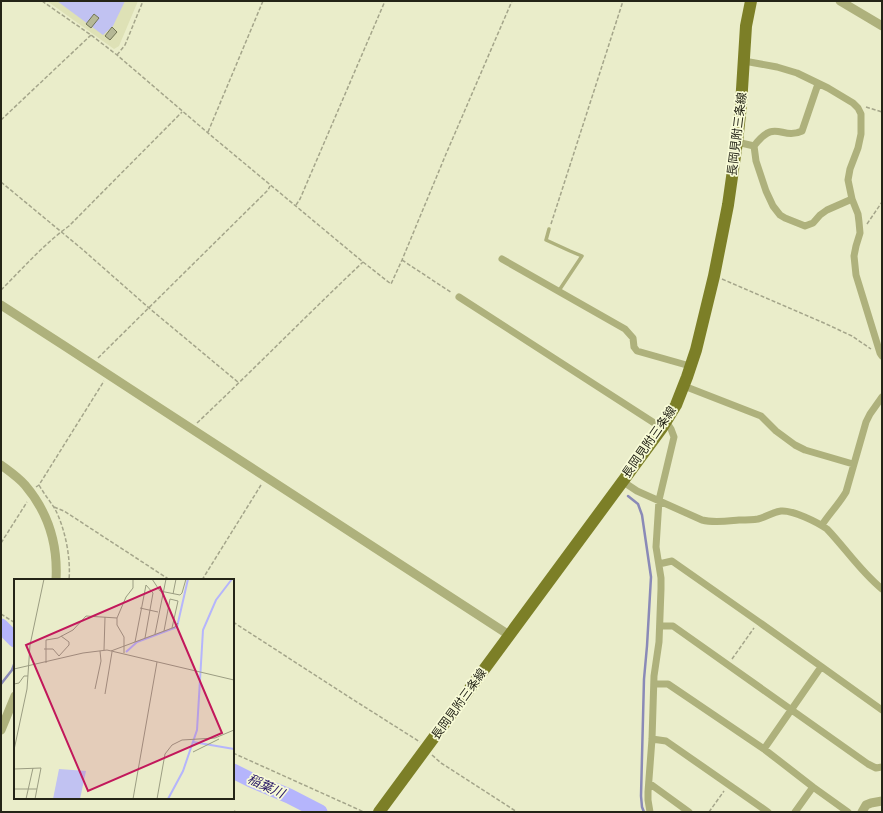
<svg xmlns="http://www.w3.org/2000/svg" width="883" height="813" font-family="Helvetica,'Noto Sans JP',sans-serif">
<rect width="100%" height="100%" fill="#eaedca"/>
<path fill="#dee1b6" d="M47,1H138L119,46L114,49Z"/>
<path fill="#c1c2f2" d="M57,1H125L113,26L103,35Z"/>
<g fill="none" stroke-linecap="round" stroke-linejoin="round">
<path stroke="#8a8ab7" stroke-width="2.5" d="M628,496L638,504L642,515L651,577L647,646L644,679L641,796L642,807L644,812
M1,684L12,670L15,662"/>
<path stroke="#b5b5fc" stroke-width="15" d="M1,626L15,640
M233,771L251,780L289,796L320,812"/>
</g>
<path fill="#b5b896" stroke="#717454" d="M94,14L99,18L91,28L86,24Z
M112,27L117,32L110,40L105,36Z"/>
<g fill="none" stroke-linecap="round" stroke-linejoin="round">
<path stroke="#a4a58a" stroke-width="1.5" stroke-dasharray="4 2" stroke-linecap="butt" d="M42,1L91,35L117,55L208,133L363,262L391,284L402,260L446,154L512,1
M117,55L125,45L143,1
M866,107L882,112
M1,120L91,35
M208,132L263,1
M1,182L82,249L149,308L239,383
M296,205L300,199L385,1
M551,224L623,1
M867,224L882,202
M402,260L452,293
M722,279L824,323L852,336L871,349
M1,290C23,268 44,244 69,226L182,112
M98,358L268,190L270,186
M197,423C253,370 307,315 363,262
M39,485C44,494 50,501 55,509C65,528 71,558 69,580
M36,487L39,485L104,381
M54,507L64,511L170,580
M1,543L27,502
M202,580L261,485
M1,614L15,623
M233,622L349,697L420,742
M732,659L754,628
M233,753L364,812
M432,755L441,763L517,812
M234,811L236,812
M709,812L724,791"/>
<path stroke="#aeb17c" stroke-width="3.5" d="M549,229L546,240L570,251L582,256L558,292"/>
<path stroke="#aeb17c" stroke-width="7" d="M744,61L777,67L797,73L828,88L853,103L858,108L861,114V134L858,148L850,169L848,180L852,199L858,214L859,222L860,233L856,246L854,256L856,275L880,353L882,356
M737,142L754,146C776,117 781,141 802,131L818,84
M754,146L756,161L766,191L773,206L780,215L785,218L805,226L813,223L820,215L827,210L852,199
M502,259L625,329L633,338L634,347L637,351L690,366
M459,297L662,428
M684,386L761,416L776,431L795,445L805,450L853,464
M622,481L637,491L702,520C714,523 727,521 739,520C745,520 752,520 758,519C766,517 773,512 781,511C793,510 817,522 827,529C846,549 861,572 882,589
M822,525C829,514 839,504 846,492L866,422L870,414L882,397
M659,564L672,561L759,622L882,710
M660,626H673L868,764L876,768L882,767
M654,684H668L764,749L813,787L848,812
M652,739L666,741L768,812
M764,749L821,667
M649,783L689,812
M650,812L648,800V792L652,739L654,676L659,642L661,589V578L656,547L659,500L674,437L671,429L666,421
M795,812L813,787"/>
<path stroke="#aeb17c" stroke-width="9" d="M840,1L882,26
M1,305L63,345L158,407L509,635
M1,465C9,471 18,477 25,485C48,512 58,545 56,580
M1,730L15,696
M862,812L866,805L871,803L882,801"/>
<path stroke="#7c7f27" stroke-width="12" d="M379,812L662,428L676,405L687,377L696,350L714,276L728,205L737,142L741,105L746,26L751,1"/>
</g>
<g text-anchor="middle" dominant-baseline="central" stroke-width="3.5" stroke-linejoin="round" paint-order="stroke">
<g font-size="12" fill="#242417" stroke="#f8fbd7">
<text transform="translate(737 134) rotate(-83)">長岡見附三条線</text>
<text transform="translate(649 442) rotate(-55)">長岡見附三条線</text>
<text transform="translate(459 704) rotate(-54)">長岡見附三条線</text>
</g>
<g font-size="13" font-style="italic" fill="#261565" stroke="#f8fbd7">
<text transform="translate(266 786) rotate(25)">稲葉川</text>
</g>
</g>
<g transform="translate(14 579)">
<rect width="220" height="220" fill="#eaedca"/>
<path d="M45,190L72,192L66,220H39Z" fill="#c1c2f2"/>
<path fill="none" stroke="#b5b5fc" stroke-width="2" d="M112,73L123,63L163,48L174,0M179,163L220,170M154,220L169,192L183,151L189,51L202,21L218,0"/>
<path fill="none" stroke="#9b9d82" stroke-width="1" d="M138,0L146,12L166,16L168,14L172,0M159,15L162,0M126,29L144,33M150,52L156,20L164,22L158,49M141,55L152,0M121,63L132,6L139,14L131,59M30,70H39L45,77M90,71L91,38M97,72L161,48L164,44M110,74V58L103,46V39L112,18L119,9V0M45,77L55,66V63L47,57M32,84V61L44,59L59,51L72,37L103,39M0,90L69,74L93,71L220,101M0,105L5,104L10,97H14M81,110L87,82L86,72M91,115L98,73M0,171L13,110L16,66L30,0M179,173L205,160M0,190L27,189L21,220M0,210H23M12,220L19,189M119,220L143,83M143,220L151,175L158,166L168,161L201,159L220,151"/>
<path fill="#c2185b" fill-opacity="0.15" stroke="#c2185b" stroke-width="2" d="M146,8L208,154L74,212L12,66Z"/>
<rect width="220" height="220" fill="none" stroke="#242417" stroke-width="2"/>
</g>
<rect width="883" height="813" fill="none" stroke="#242417" stroke-width="4"/>
</svg>
